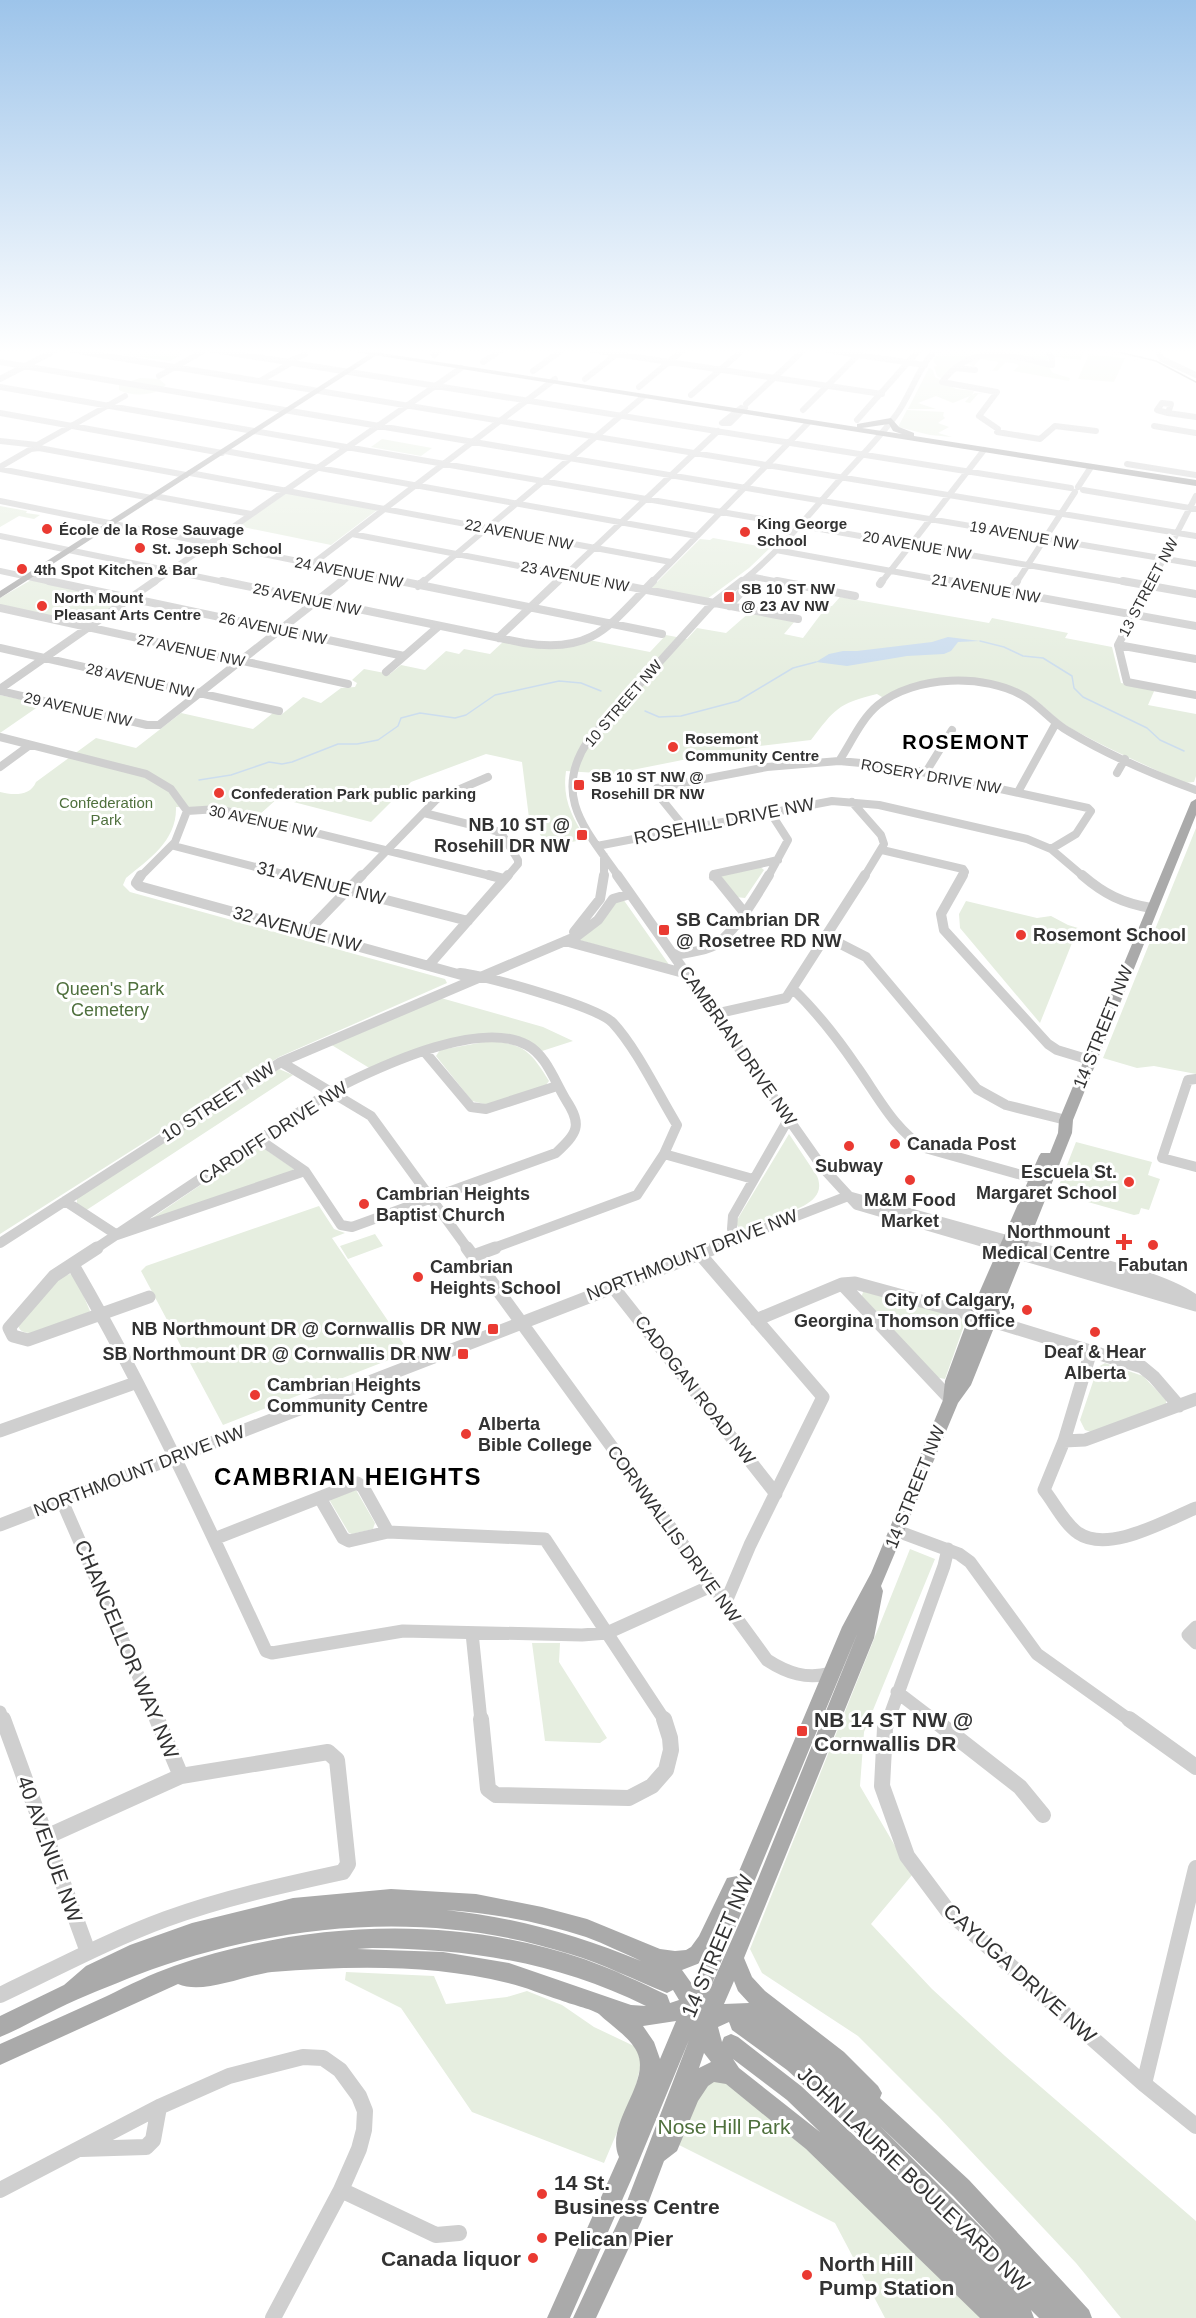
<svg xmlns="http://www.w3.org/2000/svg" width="1196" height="2318" font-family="Arial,sans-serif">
<rect width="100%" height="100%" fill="#fff"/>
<path fill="#e6eee0" d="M132,350H181L179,352L185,353L170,361L123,355Z
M945,350H1044L1050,363L1021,356L965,359L958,363L942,379L937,376L934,367L937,366L933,360L938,353Z
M1050,350H1106L1144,358L1130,362L1141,358L1084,351L1081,360L1055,357Z
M1089,354L1125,358L1114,382L1078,379Z
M999,355L1048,366L1053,373L1070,378L1069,381L1013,371L1019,366L1017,364L1006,362L997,371L990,370H993L999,362L980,359L974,366L976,368L965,362Z
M929,368L933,370L935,377L956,389L974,391L972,395L975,393L983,394H978L970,403L965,402L970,396L953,403L936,396L918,403L936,409H908Z
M140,378L159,379L166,385C155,396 133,397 119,390V385Z
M907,410L944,412L943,416L945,418L938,423L949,427L938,433L952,437L930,435L898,427Z
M382,439L432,448L421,456L371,447Z
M286,493L377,510L331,545L238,526Z
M0,506L27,511L26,513L40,515L34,519L19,516L0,527Z
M713,538L770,548L749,568L707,599L651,588L700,539L710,540Z
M31,580L120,599V601L89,623L84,624L0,606V598Z
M840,597L989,623L992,618L1068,633L1065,638L1112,647L1121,683L1155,689L1148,705L1196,714V776L1194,782L1184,783C1146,765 1108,749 1072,729C1055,720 1044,704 1028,695C981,667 931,685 882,697L877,694C837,704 835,709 811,740L743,748L612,774L566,771C562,799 572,817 586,839L553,846L552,844L547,845L529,818L522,762L486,754L411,782L371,822L278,798L259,815L231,808L176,807C177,841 149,859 126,878L123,885L130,892L445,979L447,983L279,1057L0,1234V792C12,795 30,797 36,782L96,738L136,748L181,713L253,729L273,713L281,715L303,697L321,703L341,688L355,687L357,683L352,680L364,669L390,674L401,665L425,670L446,651L459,654L464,649L490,654L504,641L529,646L589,640L650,652L666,635L687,639L697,628L726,633L750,612L795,621L784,634L803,638L827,606H832Z
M0,695L42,704L0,733Z
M1196,828V1074L1154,1066L1137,1068L1103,1058Z
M759,866L764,870L745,898L736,897L721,876Z
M623,899L670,966L579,940L615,902Z
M966,901L1037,918L1051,916L1068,925L1078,928L1040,1023L960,928L959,914Z
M441,998L543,1027L573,1041L542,1051L493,1033L371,1069L330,1044Z
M490,1041C525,1044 531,1052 549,1081L546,1085L488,1105L472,1101L436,1056L440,1050Z
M279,1069L293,1075L85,1211L77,1204V1197Z
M789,1134L817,1176C828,1202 795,1209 777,1217C765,1221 754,1227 742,1232L737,1225V1220Z
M1076,1142L1152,1162L1148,1175L1160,1179L1149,1210L1141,1208L1139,1214L1134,1215L1056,1193Z
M262,1147L294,1169L290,1173L149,1220L255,1148Z
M319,1206L334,1229L345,1233L332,1238L409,1352L223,1425L141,1271L146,1266Z
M375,1234L383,1246L348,1259L340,1246Z
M70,1274L75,1276L90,1311L86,1315C73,1319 20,1347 18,1324L60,1277Z
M870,1291L966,1320L945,1379L935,1377L861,1298L863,1292Z
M1105,1363L1143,1376L1166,1400V1405L1091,1432L1085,1430L1080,1420L1098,1367Z
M356,1490L375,1523L373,1529L352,1534L349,1533L330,1501L331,1499Z
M910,1549L935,1559L864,1732L860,1786L912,1875L871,1924L932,1989L1005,2056L1196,2221V2318H1121L1076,2263L938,2116L858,2036L762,1973L750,1949Z
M532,1643H560L559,1662L607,1738L600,1743L545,1741Z
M346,1972L434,1976L446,2004L507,1997L527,1991L562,2005L594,2027L634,2046L640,2056V2068L635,2090L604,2163L472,2112L401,2008L345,1980Z
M724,2080L736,2087L865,2201L983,2318H885L835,2223L675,2143L701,2087L713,2081Z"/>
<path fill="#cde" d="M948,637L980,641L958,642L951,651L944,654L907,656L847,666L816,662L829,654L843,651H857L932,642Z"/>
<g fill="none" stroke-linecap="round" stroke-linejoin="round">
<path stroke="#cde" stroke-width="1.5" d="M980,641L1004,647L1023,656L1043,658L1072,676L1074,688L1083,697L1147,728L1160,740L1184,751
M645,711L659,717L681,716L738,701L793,668L816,662
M199,780L231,775L269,762L282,764L292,762L338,744H357L378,740L398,726L401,718L420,713L455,718L466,715L495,695L559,681L581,683L601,691"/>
<path stroke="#cfcfcf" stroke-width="6" d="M71,350L1196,536
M212,350L288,362
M590,350L882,394
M826,350L925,365
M1047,350L1052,358V365C1010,356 973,341 942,382L997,392L979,416L998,429L997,432L1040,439L1055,426L1096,431
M1157,350L1162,359L1196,375
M434,355L441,350
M0,362L1196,564
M288,362L305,354
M483,362L501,350
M293,363L1071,488
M955,368L975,370
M533,371L562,350
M159,376L205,350
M0,379L56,350
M585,379L618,353
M260,381L289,364
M0,387L1131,583
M639,387L683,350
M691,395L743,350
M1162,403L1171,404L1168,413L1157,410Z
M746,404L804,350
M741,408L722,423H730L745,408
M803,410L862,351
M0,413L222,453
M1168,413L1196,417
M857,420L919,350
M1154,426L1196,433
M0,441L37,445L125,396
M225,451L697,536
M1127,464L1196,475
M0,467L31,449L39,448L186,475
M0,469L151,498
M190,473L671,562
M1078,487L1091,467
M1083,490L1196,509
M154,496L251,514
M0,501L407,583
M352,534L608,583
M0,536L229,583
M776,550L957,583
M311,565L555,379
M0,571L56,583
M749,576L785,583
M749,577L750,583
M153,583L461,368
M341,583L353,573
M422,583L643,397
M557,583L718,431
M651,583L808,423
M740,583C776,555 806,518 836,484C856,461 878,440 896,415C910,397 920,362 937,350
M881,583L984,450
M1016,583L1075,492
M1151,583L1196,496"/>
<path stroke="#cfcfcf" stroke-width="8" d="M49,581L404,656
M222,581L524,643C593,654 609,626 653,581
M400,581L662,634
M600,581L798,619
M777,581L855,596
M949,581L1196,626
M1123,581L1196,594
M1151,581L1118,645L1127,682L1196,695
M880,584L882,581
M418,586L424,581
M1010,592L1017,581
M729,606L751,581
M0,608L348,684
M498,638L558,581
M1118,645L1196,659
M0,648L279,711
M386,672L439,626
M0,689L155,581
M0,691L147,725H159L342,581
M0,737L146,774L171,789L187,811
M839,761C851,743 861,719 878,705C915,675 985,673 1025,697C1041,707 1052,722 1068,731C1108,755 1152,774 1196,790
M0,767L30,745
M926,772L952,730
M1117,773L1125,759
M1018,792L1056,723
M852,802L881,835L884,844L864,877
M187,811L218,809L495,877
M424,813L496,831L503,836L518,860V864L507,877
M685,828L655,791L657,788L767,767L839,761L894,766L1088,808L1091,811L1076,834L1051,849
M174,846L295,877
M597,846L832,801L879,805L1027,839L1051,849L1084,877
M882,850L963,869L965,872L962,877
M604,856V877
M140,877L175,842L187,811
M361,877L437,799L488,777
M619,877C587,831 551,796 588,741L711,605L742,581
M713,877L714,874L778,860
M768,877L788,840L770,812"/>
<path stroke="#cfcfcf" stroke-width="10" d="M141,875L136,883L139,886L465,976
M289,875L468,921
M489,875L504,879
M617,875L823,1168L857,1205L1007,1249
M714,875L743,911
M963,875L941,914L944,930L1048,1044L1057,1050L1090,1060
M1082,875C1104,894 1122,903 1151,908
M307,932L362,875
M574,932L600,899L604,875
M827,937L866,957L977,1089L1006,1105L1066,1120
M565,941L687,974
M674,955C686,953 699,952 711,947C732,938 757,895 769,875
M429,965L508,875
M460,973C486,976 597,1006 613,1023C637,1049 658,1094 677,1125L664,1154L637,1195L491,1249
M793,989C818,1013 838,1039 857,1067C877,1095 895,1131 925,1148L1036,1179
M715,1014L786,998L865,875
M424,1051L471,1107L486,1109L557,1086
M281,1062L371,1116L468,1249
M1196,1079L1188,1080L1162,1158L1196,1167
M664,1154L753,1179
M65,1201L117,1235L305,1171
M732,1229L733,1216L789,1118
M0,1243L281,1062L577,936L598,920L613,899L630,894
M95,1249C149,1213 203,1177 257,1141C286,1122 314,1100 345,1084C388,1063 481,1020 527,1045C546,1055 555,1082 566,1100C583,1126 577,1133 556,1153L352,1227L341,1225L305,1171L260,1140
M711,1249L848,1196L1039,1249"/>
<path stroke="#cfcfcf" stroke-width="13" d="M97,1248L54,1276L9,1328L13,1336L28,1340L149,1297
M467,1248L767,1660C787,1673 807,1680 831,1673
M1002,1248L1196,1305
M1034,1248C1078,1260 1162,1276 1196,1302
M699,1253L823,1397L750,1545L725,1604
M473,1256L495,1248
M73,1265C145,1389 206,1521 266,1651L272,1653L403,1631L582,1635L607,1633L711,1586
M842,1284L951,1400
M613,1287L776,1494
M756,1320L842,1284L855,1283L976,1316
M989,1320L1142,1367L1154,1377L1179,1406
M1091,1351L1064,1441L1044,1490C1055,1504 1064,1523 1078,1533C1109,1554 1166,1520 1196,1508
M0,1431L135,1383
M1064,1441L1085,1440L1196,1399
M320,1498L343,1538L349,1541L388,1532L545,1539L665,1721
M62,1501L158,1721
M0,1525L715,1248
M897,1531L959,1554L970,1562L1037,1654L1131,1721
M214,1539L357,1483L363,1487L388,1532
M1196,1627L1188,1635L1196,1643
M472,1633L481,1721
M897,1692L935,1721
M0,1712L3,1721
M888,1721L944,1566L948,1549"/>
<path stroke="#cfcfcf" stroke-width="16" d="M3,1719L88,1952
M481,1719L488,1789L496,1795L629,1798L652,1786L666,1770L671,1750L670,1738L664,1719
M888,1719L885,1728L882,1786L907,1856L948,1911L1144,2084L1196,2126
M933,1719L1020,1787L1043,1815
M1129,1719L1196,1767
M46,1837L181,1776
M0,1995C55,1969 109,1940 166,1919C224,1898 283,1885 343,1872L348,1864L337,1760L328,1752L181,1776L157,1719
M1144,2084L1196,1868
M81,2149L146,2147L153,2140L159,2107
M0,2190L159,2107L229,2076L303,2057L323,2058L340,2070L359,2096L365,2111L364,2130L359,2149L341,2190L273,2318
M341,2190L436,2235L459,2233"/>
<path fill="#aaa" fill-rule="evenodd" d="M376,350L383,351L0,598V591Z
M1196,799V815L1073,1120L1072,1133L971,1385L958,1403L881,1586L883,1591L874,1638L744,1958L752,1977L765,1991L844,2052L878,2086L882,2093L880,2098L969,2180L1089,2310L1092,2318H1039L1031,2310L1034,2318H980L806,2149L726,2084L714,2082L708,2086L698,2101L677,2151L664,2161L641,2222L596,2318H573L624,2209L689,2040L631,2180L570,2318H547L619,2157C604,2124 652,2082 637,2052C630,2037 610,2025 599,2014C592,2009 569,2004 560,2000C543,1995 526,1987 508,1983C431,1964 350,1966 272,1972C245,1975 203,1995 178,1984L0,2065V2044C36,2028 72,2012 107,1996C129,1985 151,1974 174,1966C305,1921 452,1914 584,1959C612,1969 640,1982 667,1995L670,2003L679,2000L673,1990L667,1993C634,1980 604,1964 570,1954C427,1908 276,1923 137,1975C110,1986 83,1996 57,2009C38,2018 20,2029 0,2037V2016L64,1985L86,1966L130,1945L192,1923L293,1898L391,1889L476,1894L542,1907L587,1919L660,1949L675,1951L686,1950L691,1947L699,1936L727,1878L737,1876L842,1627L871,1573L943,1400L945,1381L969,1316L1039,1156L1041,1153H1050L1058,1133L1059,1120L1191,802ZM858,1632L749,1901L708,1993ZM446,1910C492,1913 542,1922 586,1937C605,1944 623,1953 641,1961C578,1935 514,1917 446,1910ZM372,1948C470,1949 557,1962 646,2006L631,2005L509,1963L443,1952L357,1949ZM700,1963L692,1984L682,1970ZM734,1981L738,1991L749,2003L724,2004ZM676,2021L660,2059L654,2042L643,2026ZM729,2022L732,2030L787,2070L855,2132L918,2195L801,2086L738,2037L731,2034L724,2037L722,2042L718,2027ZM704,2053L711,2062L699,2068ZM733,2059L787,2100L820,2132L739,2068ZM880,2126L953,2196L1000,2246Z"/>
<path fill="#999" fill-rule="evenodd" d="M343,350H362L857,427V424L891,418L899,427L914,433V436L1196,480V486ZM889,424L893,431L902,434L862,428Z"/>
<path stroke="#878787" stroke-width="1.5" d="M1111,350L1156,361L1196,382"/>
</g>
<linearGradient id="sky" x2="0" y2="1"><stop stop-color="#9dc4ea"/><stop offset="0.52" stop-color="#fff"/><stop offset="1" stop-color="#fff" stop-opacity="0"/></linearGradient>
<rect width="1196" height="675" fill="url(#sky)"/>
<g fill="#ea3a32" stroke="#fff" stroke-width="2">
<circle cx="47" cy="529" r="6"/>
<circle cx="745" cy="532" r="6"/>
<circle cx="140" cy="548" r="6"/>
<circle cx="22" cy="569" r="6"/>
<rect x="723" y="591" width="12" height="12" rx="3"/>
<circle cx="42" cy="606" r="6"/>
<circle cx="673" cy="747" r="6"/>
<rect x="573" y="779" width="12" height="12" rx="3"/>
<circle cx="219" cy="793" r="6"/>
<rect x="576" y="829" width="12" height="12" rx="3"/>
<rect x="658" y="924" width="12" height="12" rx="3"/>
<circle cx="1021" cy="935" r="6"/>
<circle cx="895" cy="1144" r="6"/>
<circle cx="849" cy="1146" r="6"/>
<circle cx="910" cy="1180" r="6"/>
<circle cx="1129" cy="1182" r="6"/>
<circle cx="364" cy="1204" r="6"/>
<path d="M1121 1233h6v6h6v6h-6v6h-6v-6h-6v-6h6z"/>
<circle cx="1153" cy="1245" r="6"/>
<circle cx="418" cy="1277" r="6"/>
<circle cx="1027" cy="1310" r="6"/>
<rect x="487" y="1323" width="12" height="12" rx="3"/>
<circle cx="1095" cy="1332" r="6"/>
<rect x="457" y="1348" width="12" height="12" rx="3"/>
<circle cx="255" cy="1395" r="6"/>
<circle cx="466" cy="1434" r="6"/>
<rect x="796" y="1725" width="12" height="12" rx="3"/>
<circle cx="542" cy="2194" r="6"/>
<circle cx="542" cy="2238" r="6"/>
<circle cx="533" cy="2258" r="6"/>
<circle cx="807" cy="2275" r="6"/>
</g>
<g text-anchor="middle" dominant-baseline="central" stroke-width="6" stroke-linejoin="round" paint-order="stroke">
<g font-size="15" font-weight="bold" fill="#323232" stroke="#fff" text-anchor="start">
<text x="757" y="523">King George<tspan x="757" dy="17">School</tspan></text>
<text x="59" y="529">École de la Rose Sauvage</text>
<text x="152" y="548">St. Joseph School</text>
<text x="34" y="569">4th Spot Kitchen &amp; Bar</text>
<text x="741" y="588">SB 10 ST NW<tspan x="741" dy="17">@ 23 AV NW</tspan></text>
<text x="54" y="597">North Mount<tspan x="54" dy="17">Pleasant Arts Centre</tspan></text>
<text x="685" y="738">Rosemont<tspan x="685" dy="17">Community Centre</tspan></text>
<text x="591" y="776">SB 10 ST NW @<tspan x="591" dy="17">Rosehill DR NW</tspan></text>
<text x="231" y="793">Confederation Park public parking</text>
</g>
<g font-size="15" fill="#323232" stroke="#fff">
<text transform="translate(519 534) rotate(11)">22 AVENUE NW</text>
<text transform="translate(1024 535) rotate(10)">19 AVENUE NW</text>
<text transform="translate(917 545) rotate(10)">20 AVENUE NW</text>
<text transform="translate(349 572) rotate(11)">24 AVENUE NW</text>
<text transform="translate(575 576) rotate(11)">23 AVENUE NW</text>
<text transform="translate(1148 587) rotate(-62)">13 STREET NW</text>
<text transform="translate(986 588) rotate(10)">21 AVENUE NW</text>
<text transform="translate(307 599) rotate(12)">25 AVENUE NW</text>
<text transform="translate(273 628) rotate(12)">26 AVENUE NW</text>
<text transform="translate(191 650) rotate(12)">27 AVENUE NW</text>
<text transform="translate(140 680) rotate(13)">28 AVENUE NW</text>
<text transform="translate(623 703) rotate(-49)">10 STREET NW</text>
<text transform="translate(78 709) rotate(13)">29 AVENUE NW</text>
<text transform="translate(931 776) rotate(10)">ROSERY DRIVE NW</text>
<text transform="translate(263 821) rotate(12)">30 AVENUE NW</text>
</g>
<g font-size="15" fill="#4f703d" stroke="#fff">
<text x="106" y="802">Confederation<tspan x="106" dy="17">Park</tspan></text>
</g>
<g font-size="18" fill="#323232" stroke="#fff">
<text transform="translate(724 821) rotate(-11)">ROSEHILL DRIVE NW</text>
<text transform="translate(321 883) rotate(14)">31 AVENUE NW</text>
<text transform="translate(297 929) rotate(15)">32 AVENUE NW</text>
<text transform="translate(1103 1027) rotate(-68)">14 STREET NW</text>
<text transform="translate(738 1046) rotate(55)">CAMBRIAN DRIVE NW</text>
<text transform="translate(218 1102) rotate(-33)">10 STREET NW</text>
<text transform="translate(273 1133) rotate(-33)">CARDIFF DRIVE NW</text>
<text transform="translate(692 1255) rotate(-21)">NORTHMOUNT DRIVE NW</text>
<text transform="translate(695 1390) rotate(52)">CADOGAN ROAD NW</text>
<text transform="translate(139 1471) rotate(-21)">NORTHMOUNT DRIVE NW</text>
<text transform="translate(915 1487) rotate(-68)">14 STREET NW</text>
<text transform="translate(674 1534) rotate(54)">CORNWALLIS DRIVE NW</text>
</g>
<g font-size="18" font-weight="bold" fill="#323232" stroke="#fff" text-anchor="start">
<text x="570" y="825" text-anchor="end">NB 10 ST @<tspan x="570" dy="21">Rosehill DR NW</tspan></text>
<text x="676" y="920">SB Cambrian DR<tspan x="676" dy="21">@ Rosetree RD NW</tspan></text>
<text x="1033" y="935">Rosemont School</text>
<text x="907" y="1144">Canada Post</text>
<text x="849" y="1166" text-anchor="middle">Subway</text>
<text x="1117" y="1172" text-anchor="end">Escuela St.<tspan x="1117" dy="21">Margaret School</tspan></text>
<text x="376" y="1194">Cambrian Heights<tspan x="376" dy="21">Baptist Church</tspan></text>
<text x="910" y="1200" text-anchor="middle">M&amp;M Food<tspan x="910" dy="21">Market</tspan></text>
<text x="1110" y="1232" text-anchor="end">Northmount<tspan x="1110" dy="21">Medical Centre</tspan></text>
<text x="1153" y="1265" text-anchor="middle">Fabutan</text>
<text x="430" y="1267">Cambrian<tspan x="430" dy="21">Heights School</tspan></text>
<text x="1015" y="1300" text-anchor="end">City of Calgary,<tspan x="1015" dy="21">Georgina Thomson Office</tspan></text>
<text x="481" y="1329" text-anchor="end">NB Northmount DR @ Cornwallis DR NW</text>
<text x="1095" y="1352" text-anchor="middle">Deaf &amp; Hear<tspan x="1095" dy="21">Alberta</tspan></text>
<text x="451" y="1354" text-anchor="end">SB Northmount DR @ Cornwallis DR NW</text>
<text x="267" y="1385">Cambrian Heights<tspan x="267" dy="21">Community Centre</tspan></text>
<text x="478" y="1424">Alberta<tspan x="478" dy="21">Bible College</tspan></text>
</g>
<g font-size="18" fill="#4f703d" stroke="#fff">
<text x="110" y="989">Queen's Park<tspan x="110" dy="21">Cemetery</tspan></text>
</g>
<g font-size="20" font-weight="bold" letter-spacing="1.5" fill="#000" stroke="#fff">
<text x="966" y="742">ROSEMONT</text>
</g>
<g font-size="21" fill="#323232" stroke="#fff">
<text transform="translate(127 1649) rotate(67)">CHANCELLOR WAY NW</text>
<text transform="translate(50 1849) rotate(70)">40 AVENUE NW</text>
<text transform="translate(717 1946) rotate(-67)">14 STREET NW</text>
<text transform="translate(1020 1973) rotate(42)">CAYUGA DRIVE NW</text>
<text transform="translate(914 2179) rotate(44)">JOHN LAURIE BOULEVARD NW</text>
</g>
<g font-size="21" font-weight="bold" fill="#323232" stroke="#fff" text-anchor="start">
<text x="814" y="1719">NB 14 ST NW @<tspan x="814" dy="24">Cornwallis DR</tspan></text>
<text x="554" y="2182">14 St.<tspan x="554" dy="24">Business Centre</tspan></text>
<text x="554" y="2238">Pelican Pier</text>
<text x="521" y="2258" text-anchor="end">Canada liquor</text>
<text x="819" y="2263">North Hill<tspan x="819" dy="24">Pump Station</tspan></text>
</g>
<g font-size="21" fill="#4f703d" stroke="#fff">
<text x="724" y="2126">Nose Hill Park</text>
</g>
<g font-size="24" font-weight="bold" letter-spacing="1.5" fill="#000" stroke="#fff">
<text x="348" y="1476">CAMBRIAN HEIGHTS</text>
</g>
</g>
</svg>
